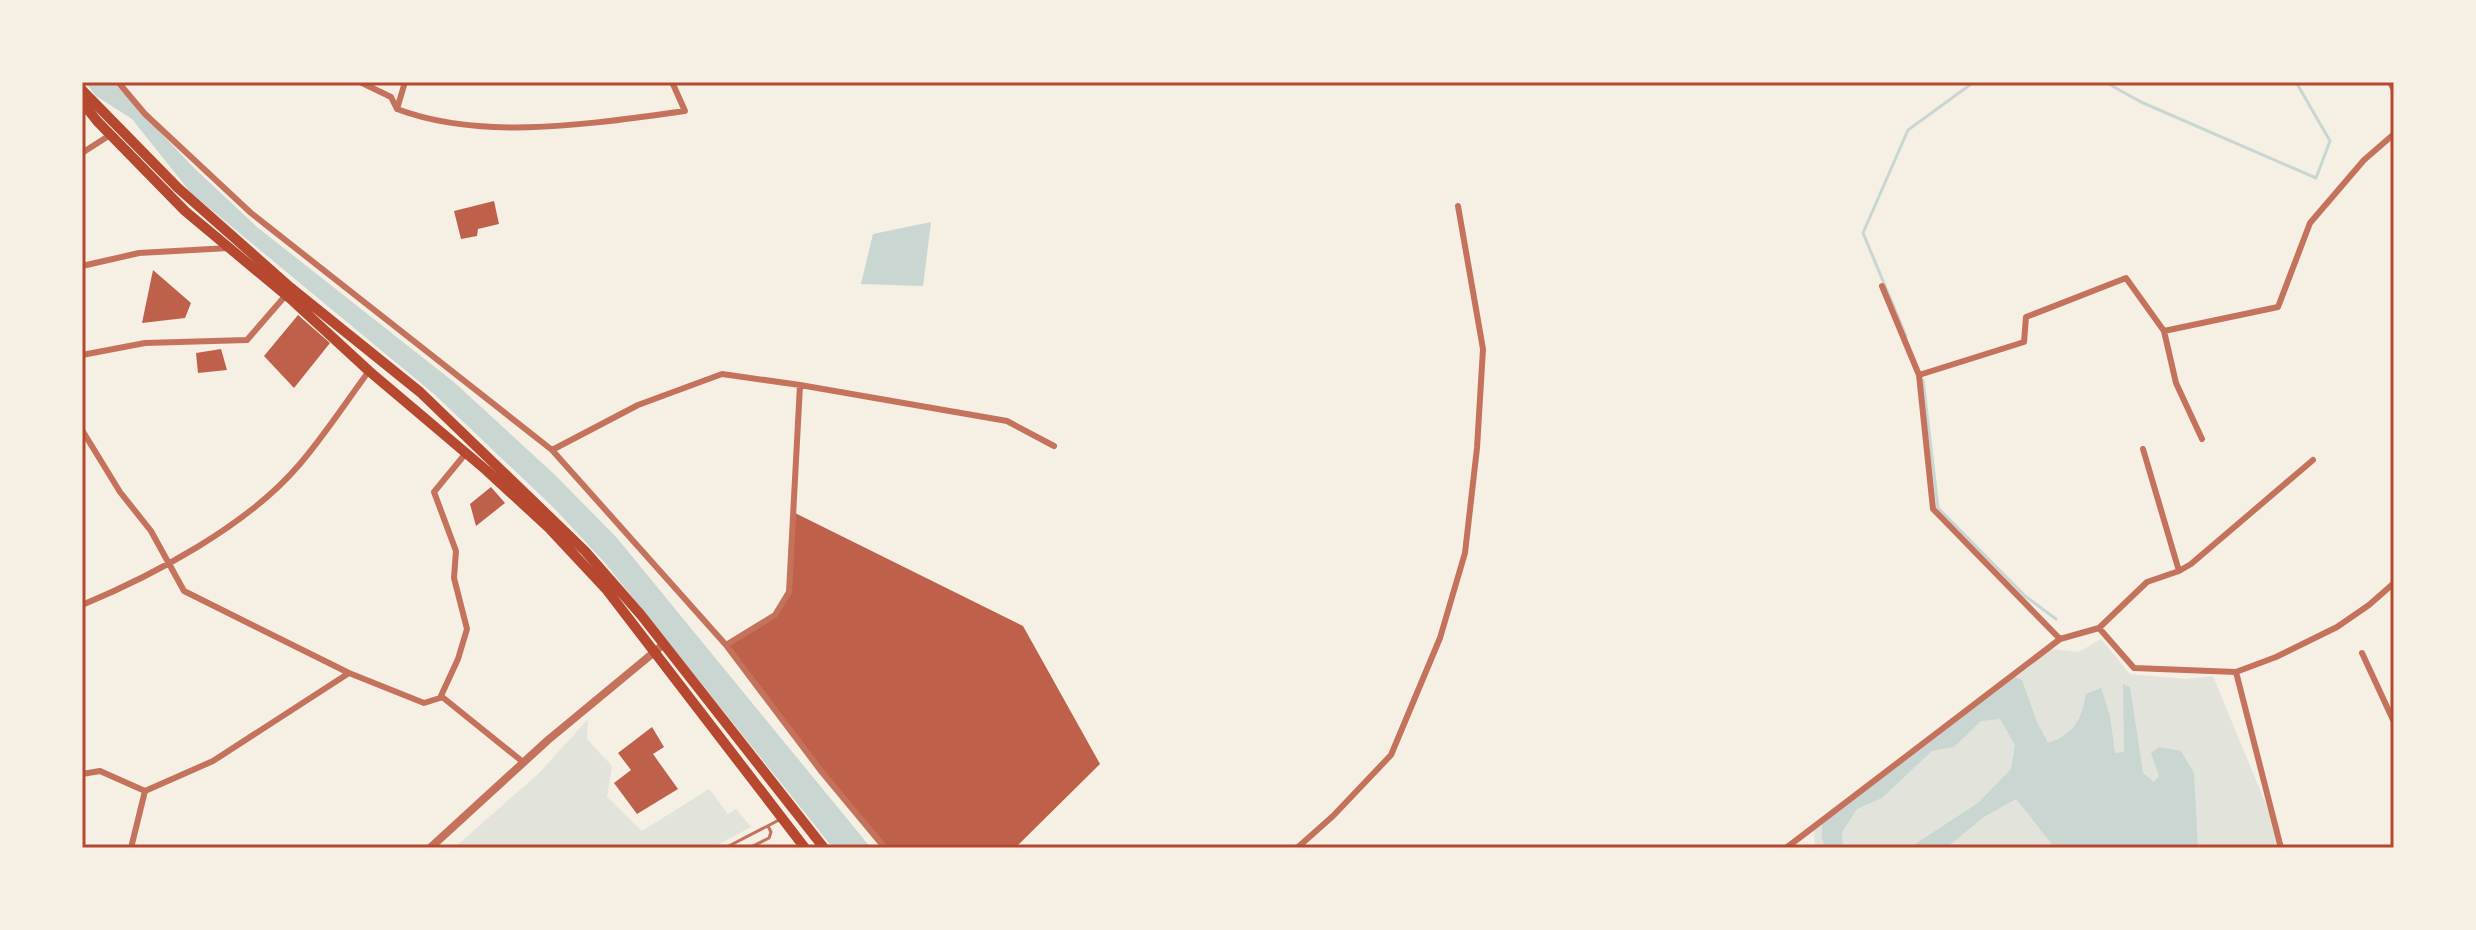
<svg xmlns="http://www.w3.org/2000/svg" width="2476" height="930" font-family="Cabin,sans-serif">
<rect width="100%" height="100%" fill="#f6efe4"/>
<path fill="#e2e4dc" d="M2101,639L2130,674L2186,679L2213,676L2284,848H1815L1813,826L2045,648L2079,652Z
M588,719L587,739L612,766L607,797L642,831L709,789L728,814L736,809L751,827L712,848H454L539,773Z"/>
<path fill="#c9d6d2" d="M85,82H113L194,168L257,227L455,383L554,474L617,538L871,848H833L605,563L555,509L434,394L191,193L132,119L96,96Z
M931,222L923,286L861,284L873,234Z
M2014,677L2022,680L2037,722L2048,743C2074,734 2081,721 2086,694L2101,688L2110,716L2115,753L2124,752L2123,684L2130,687L2143,773L2154,782L2159,776L2151,753L2159,747L2181,751L2194,773L2198,848H2055L2016,799L1984,817L1946,848H1909L1978,803L2011,769L2015,745L2000,719L1981,721L1954,747L1932,751L1882,798L1857,809L1842,832L1843,848H1825L1822,838V824Z"/>
<g fill="none" stroke-linecap="round" stroke-linejoin="round">
<path stroke="#c9d6d2" stroke-width="3" d="M2105,82L2141,102L2316,178L2330,141L2296,82
M1906,336L1863,233L1908,130L1974,82
M1923,380L1938,508L2025,596L2056,619"/>
</g>
<path fill="#bf614a" d="M494,201L499,224L478,229L477,236L461,239L454,211Z
M153,270L191,303L185,318L142,323Z
M298,315L330,343L294,388L264,356Z
M221,349L227,370L198,373L196,353Z
M491,487L505,503L476,526L470,504Z
M793,512L1023,626L1100,764L1015,848H885L821,771L726,645L775,615L789,592Z
M652,727L664,747L653,754L678,789L637,814L614,783L631,770L618,753Z"/>
<g fill="none" stroke-linecap="round" stroke-linejoin="round">
<path stroke="#c5725c" stroke-width="3" d="M725,848L779,820
M749,848L769,838L771,832L768,826"/>
<path stroke="#c5725c" stroke-width="6" d="M118,82L145,114L251,213L552,450L726,645L821,771L885,848
M360,82L391,97L397,109C484,142 595,123 685,111L672,82
M397,109L405,82
M82,153L110,135
M82,266L139,253L229,248
M2164,331L2176,383L2202,439
M82,355L145,343L247,340L286,295
M1919,375L2024,342L2026,317L2126,278L2164,331L2278,307L2310,223L2364,160L2394,134
M800,385L1007,421L1054,446
M82,430L120,492L151,531L184,591L349,673
M552,450L638,405L722,374L800,385L789,592L775,615L726,645
M2179,571L2191,564L2313,460
M82,605C154,575 247,526 299,465C324,436 346,402 369,371
M2099,628L2134,668L2236,672L2276,657L2337,627L2369,605L2394,583
M2060,639L2099,628L2147,582L2179,571L2143,449
M2362,653L2394,722
M2236,672L2281,848
M441,696L523,762
M82,774L100,771L145,791
M131,848L145,791L213,761L349,673L424,703L440,698L458,659L467,629L454,578L456,551L434,492L466,453
M1297,848L1333,816L1391,755L1440,638L1465,553L1477,448L1483,349L1458,206
M1786,848L2060,639L1933,509L1919,375L1882,286"/>
<path stroke="#c5725c" stroke-width="8" d="M2391,82L2394,88
M430,848L548,740L664,644"/>
<path stroke="#b5482f" stroke-width="10" d="M82,90L178,188L291,288L420,392L585,551L641,615L824,848
M82,102L97,121L185,211L293,301L369,371L486,470L549,528L606,589L805,848"/>
</g>
<rect width="2476" height="930" fill="none" stroke="#f6efe4" stroke-width="168"/>
<rect x="84" y="84" width="2308" height="762" fill="none" stroke="#b5482f" stroke-width="3"/>
</svg>
